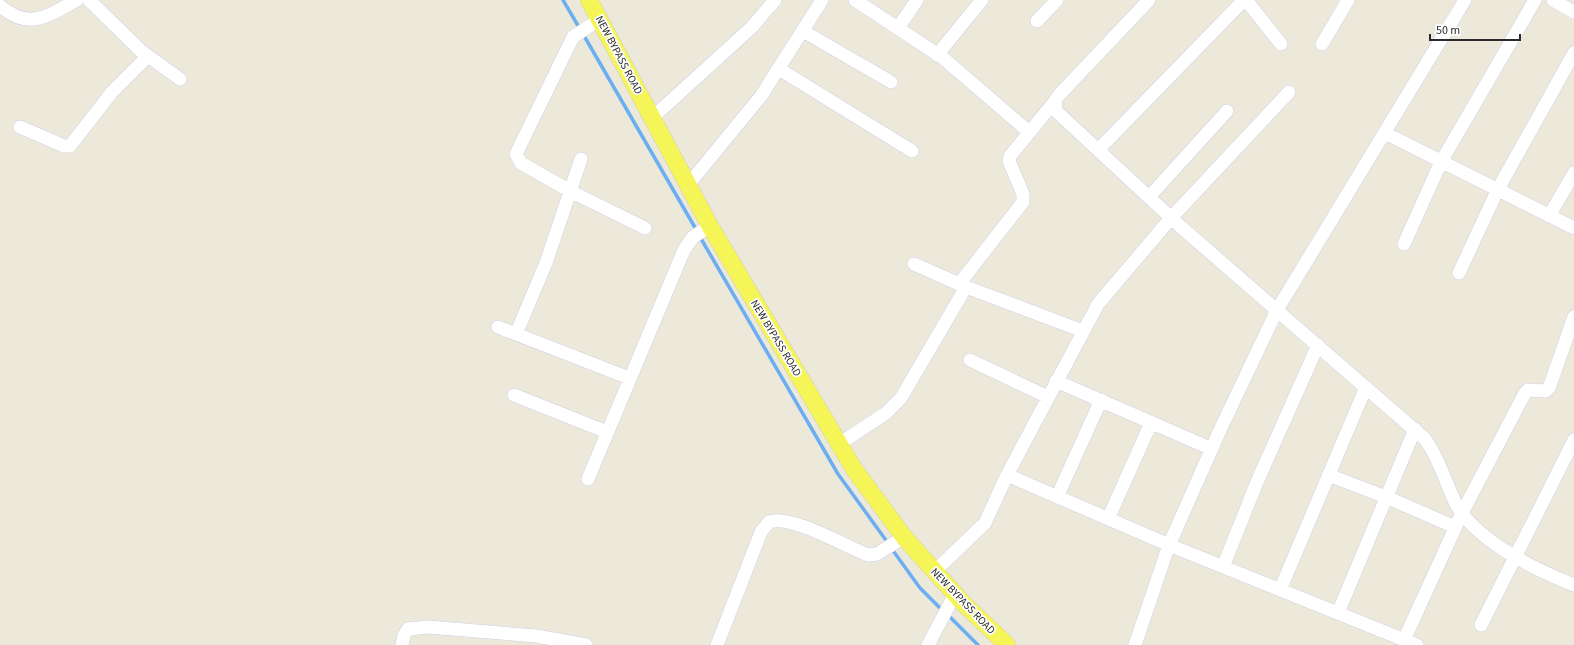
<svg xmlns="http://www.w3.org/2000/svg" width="1574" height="645" font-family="'Source Sans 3',sans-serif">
<rect width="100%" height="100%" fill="#ece9db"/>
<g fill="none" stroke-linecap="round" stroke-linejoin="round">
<path stroke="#6baef2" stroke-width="3.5" d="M563,0L580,29
M583,34L697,231
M700,237L838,474L888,543
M894,552L920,588L943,611
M948,615L978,645"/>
<defs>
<path id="minor" d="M89,0L141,51L180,79
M855,0L943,58L1029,132
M1149,0L1059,95L1055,101L1056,111L1181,227L1425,439C1439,458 1445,481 1455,502C1474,540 1536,570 1574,585
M1246,0L1281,44
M1553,0L1574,12
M0,6C30,31 47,16 77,0
M600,19L573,37L516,154L521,163L570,191L645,228
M1037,21L1057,0
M898,28L917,0
M803,31L891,82
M1322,44L1348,0
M937,55L982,0
M779,69L912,151
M652,118L752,27L775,0
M20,127L64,146H70L112,92L148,56
M1385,133L1574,228
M1098,150L1244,0
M688,185L761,96L822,0
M1149,197L1227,111
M1549,216L1574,173
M1404,244L1441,162L1535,0
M914,264L966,287L1083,331
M1459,273L1498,189L1574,53
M959,284L1023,202V194L1009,161L1010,156L1055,101
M498,327L629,378
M516,334L546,263L581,159
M970,360L1048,397
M1056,381L1212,449
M514,395L607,432
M839,444L886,413L901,398L966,287
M1007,475L1169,545L1417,645
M1328,475L1386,497L1455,527
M588,479L684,250L693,237L710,226
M1057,497L1101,400
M1108,519L1151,423
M1223,567L1257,482L1318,345
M935,571L985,523L1007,475L1098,304L1171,218L1289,92
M1280,590L1366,387
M1338,613L1415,429
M1481,625L1574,440
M1404,640L1462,513L1525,393L1528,390L1546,391L1549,388L1574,317
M402,645L404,635L408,629L428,627L536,636L586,645
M717,645L761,532L769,522C791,514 846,547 868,555L877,554L904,537
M928,645L955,594
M1135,645L1169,545L1220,430L1277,310L1465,0"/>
<path id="major" d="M589,0L710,226L854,469L904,537L963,603L1007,645"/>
</defs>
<use href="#minor" stroke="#d1d0e3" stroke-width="14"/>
<use href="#major" stroke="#ccc" stroke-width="18"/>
<use href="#minor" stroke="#fff" stroke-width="13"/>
<use href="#major" stroke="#f5f558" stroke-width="17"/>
</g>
<g text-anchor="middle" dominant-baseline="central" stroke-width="3.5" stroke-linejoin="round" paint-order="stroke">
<g font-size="11" fill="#2a2a2a" stroke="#fff">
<text transform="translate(619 55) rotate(62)">NEW BYPASS ROAD</text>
<text transform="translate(776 338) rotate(59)">NEW BYPASS ROAD</text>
<text transform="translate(963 601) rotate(46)">NEW BYPASS ROAD</text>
</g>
</g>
<path d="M1430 34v6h90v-6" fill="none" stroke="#2a2a2a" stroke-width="2"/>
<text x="1436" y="34" font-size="12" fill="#2a2a2a" stroke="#ffffff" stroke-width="3" paint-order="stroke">50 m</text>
</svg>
